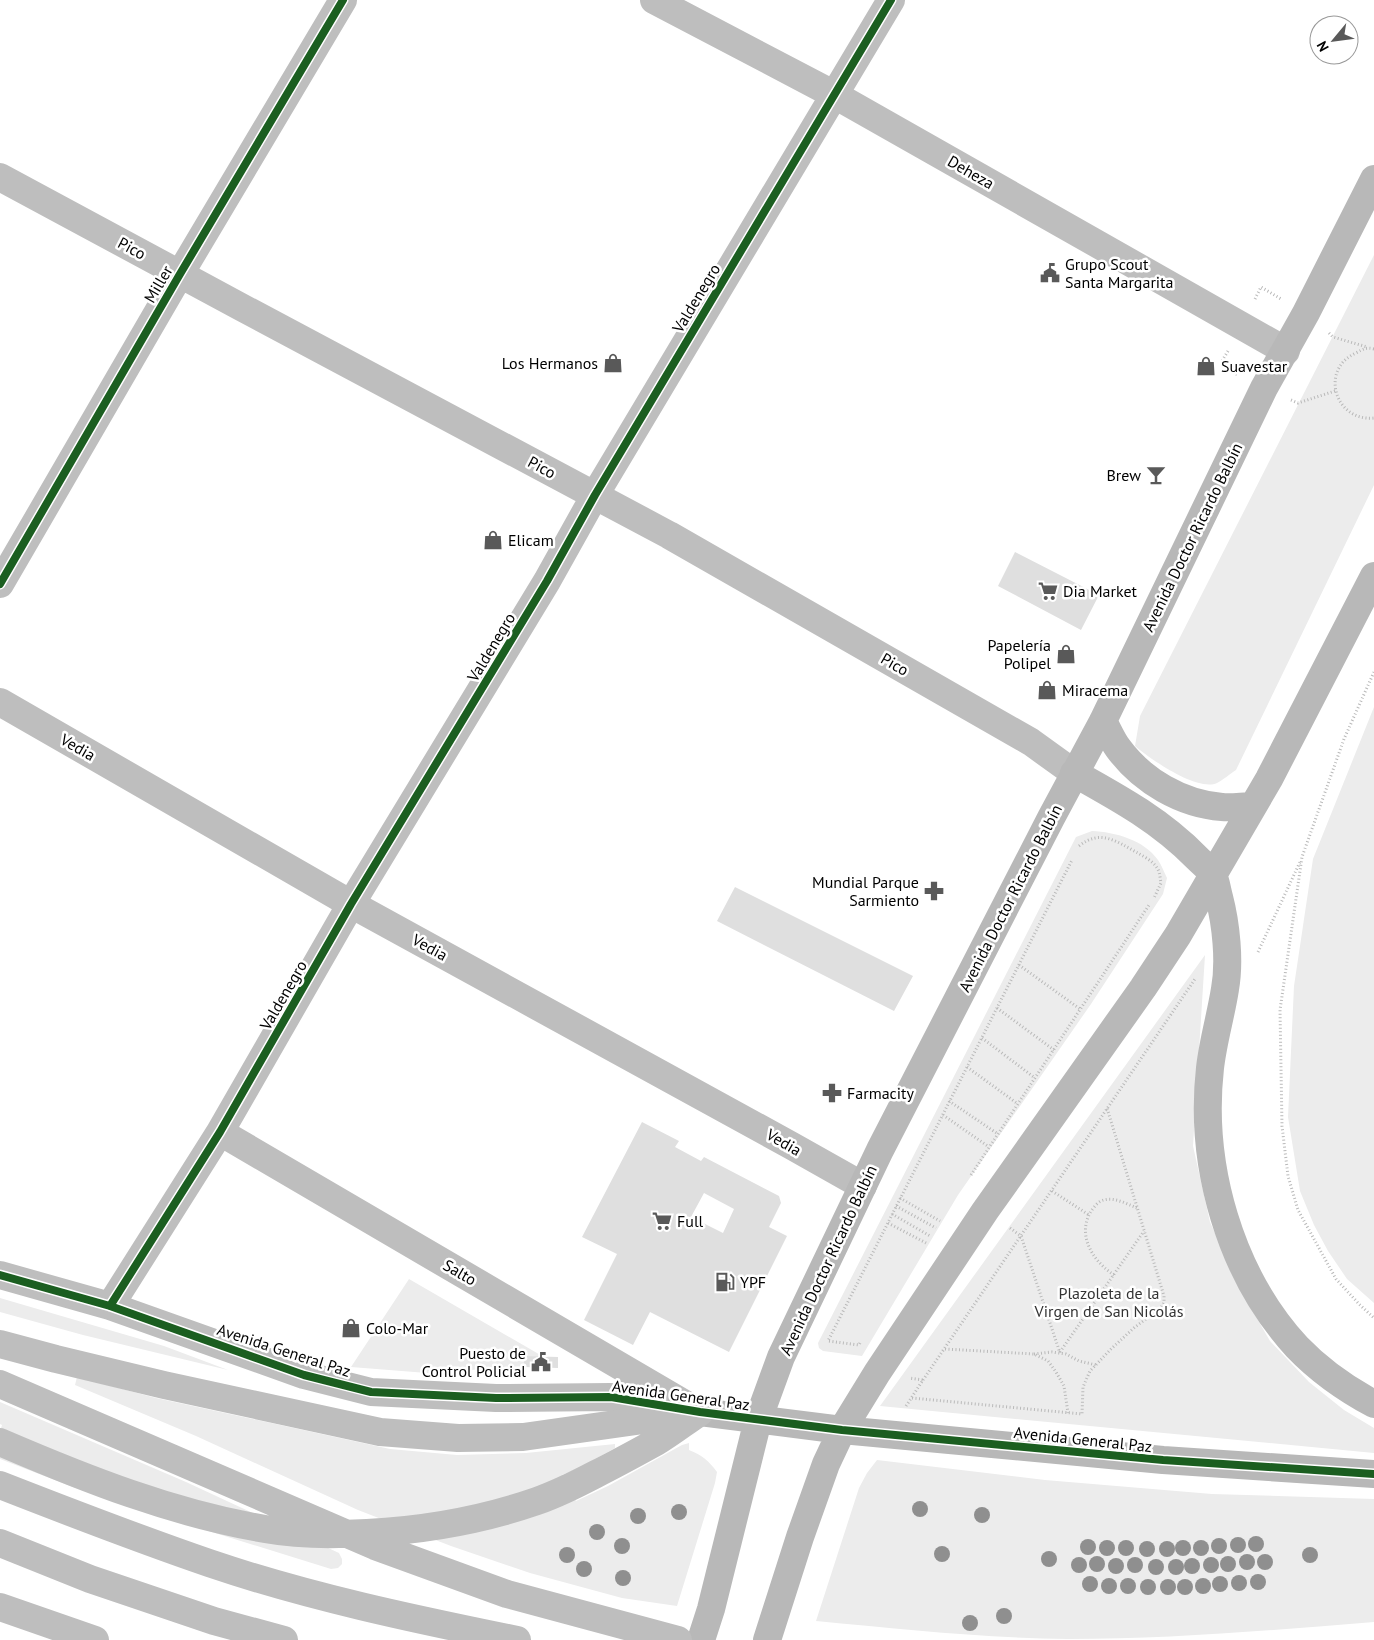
<svg xmlns="http://www.w3.org/2000/svg" width="1374" height="1640" font-family="'PT Sans',sans-serif">
<rect width="100%" height="100%" fill="#fff"/>
<path fill="#ececec" d="M1374,255V485L1236,770C1230,774 1223,780 1217,783C1197,792 1149,758 1135,746L1140,716Z
M1374,707V1303L1347,1279L1328,1251L1314,1225L1300,1191L1288,1117L1294,986L1313,859Z
M1092,831C1115,832 1144,840 1158,860C1162,866 1164,872 1167,878L1163,894L1091,1004L958,1195L862,1356L823,1351L819,1348L818,1343L1076,837Z
M1205,955L1193,1146L1210,1222L1240,1289L1270,1341L1309,1382L1344,1410L1374,1428V1453L880,1406Z
M409,1279L556,1364L427,1373L351,1367Z
M0,1298L164,1346L228,1370L83,1335L0,1312Z
M77,1377L156,1398L390,1449L457,1455L526,1453L615,1444V1448L579,1468L562,1475L576,1501L608,1486L682,1445L689,1443V1450C702,1455 709,1461 717,1472L715,1483L677,1606L622,1598L530,1573L451,1546L358,1510L196,1436L75,1385Z
M0,1402L186,1482L339,1553L342,1559V1564L338,1568L331,1569L157,1515L73,1487L0,1459V1431L2,1425L0,1424Z
M877,1460L1045,1480L1212,1494L1374,1499V1622C1273,1630 1170,1639 1068,1639C984,1638 900,1629 816,1621L859,1488L867,1473Z"/>
<path fill="#dfdfdf" fill-rule="evenodd" d="M1015,552L1099,595L1081,630L998,586Z
M735,887L913,976L894,1011L717,921Z
M642,1122L679,1141L675,1147L701,1161L704,1157L779,1196L781,1203L769,1227L787,1236L729,1352L650,1312L633,1345L584,1320L617,1254L582,1237ZM704,1193L734,1209L723,1233L691,1217Z
M524,1356L558,1357V1368L524,1367Z"/>
<g fill="none" stroke-linecap="round" stroke-linejoin="round">
<path stroke="#b9b9b9" stroke-width="3" stroke-dasharray="1 2.5" stroke-linecap="butt" d="M1255,299L1261,287L1281,299
M1329,333L1333,337L1367,347
M1374,349C1366,347 1363,349 1356,353C1319,369 1335,422 1374,418
M1228,351L1222,361L1228,370L1238,375
M1291,400L1298,403L1335,391
M1374,672L1344,739L1302,857L1280,1010L1282,1126L1288,1176L1298,1210L1336,1279L1359,1304L1374,1318
M1079,846C1100,829 1116,841 1136,852C1143,856 1153,861 1157,868C1160,872 1160,878 1161,883L1154,898
M1258,952L1300,862
M1019,965L1080,1009
M997,1008L1054,1050
M982,1038L1035,1078
M967,1067L1018,1104
M949,1101L998,1134
M943,1115L989,1147
M971,1175L1149,905
M1052,1191L1089,1215
M900,1198L940,1221
M896,1206L936,1228
M892,1214L930,1236
M888,1223L926,1243
M1010,1228L1021,1236L1060,1353
M1114,1275C1094,1262 1077,1237 1090,1213C1093,1208 1098,1201 1104,1200C1115,1197 1127,1204 1137,1208
M860,1343L859,1345L828,1341L1072,860
M945,1349L1034,1354L1048,1361L1056,1372L1064,1386L1068,1413
M1060,1352L1144,1231
M1034,1354L1052,1352L1066,1354L1079,1361L1096,1365
M923,1380L1195,979
M912,1398L1082,1414L1083,1387L1090,1371L1111,1349L1135,1327L1160,1309L1164,1303V1296L1107,1108
M906,1406L923,1380L909,1378"/>
<path stroke="#bebebe" stroke-width="28" d="M654,0L833,94L1286,351
M0,177L241,307L669,535L1031,742L1074,773
M0,584L180,274L343,0
M0,702L351,904L792,1146L863,1186
M220,1132L685,1404
M0,1275L110,1306L304,1375L371,1392L496,1398L611,1397L691,1411
M110,1306L220,1132L351,904L547,581L595,495L891,0"/>
<path stroke="#b8b8b8" stroke-width="28" d="M1103,721C1108,730 1112,740 1118,748C1142,781 1182,804 1222,807C1232,808 1243,806 1253,806
M1074,773C1119,798 1161,821 1197,858C1202,863 1210,869 1213,875C1216,881 1217,890 1219,897C1226,924 1230,961 1225,989C1221,1015 1213,1041 1210,1068C1199,1166 1230,1274 1297,1347C1319,1370 1346,1389 1374,1404
M700,1412L842,1430L1163,1460L1374,1474
M701,1640L711,1609L758,1420L781,1357L880,1150L1051,818L1103,721L1264,388L1306,313L1374,179
M767,1640L800,1537L826,1464L842,1430L877,1373L985,1211L1143,988L1178,935L1269,779L1374,576"/>
<path stroke="#bebebe" stroke-width="28" d="M0,1344L56,1359L164,1385L380,1432L458,1438L523,1437L693,1413
M0,1384L375,1546L507,1594L678,1640
M0,1442C86,1479 172,1513 265,1529C298,1535 333,1535 367,1533C425,1530 482,1520 537,1501C557,1494 577,1484 596,1474C616,1464 636,1453 656,1442C671,1433 685,1422 700,1412
M0,1485C69,1512 139,1539 209,1563C309,1597 414,1619 517,1640
M0,1543L90,1579L214,1621L284,1640
M0,1607L95,1640"/>
<defs>
<path id="cycleway" d="M0,584L180,274L343,0
M0,1275L110,1306L304,1375L371,1392L496,1398L611,1397L700,1412L842,1430L1163,1460L1374,1474
M110,1306L220,1132L351,904L547,581L595,495L891,0"/>
</defs>
<use href="#cycleway" stroke="#fff" stroke-width="11"/>
<use href="#cycleway" stroke="#1b5e20" stroke-width="8"/>
</g>
<g fill="#8f8f8f">
<circle cx="920" cy="1509" r="8"/>
<circle cx="679" cy="1512" r="8"/>
<circle cx="982" cy="1515" r="8"/>
<circle cx="638" cy="1516" r="8"/>
<circle cx="597" cy="1532" r="8"/>
<circle cx="1256" cy="1544" r="8"/>
<circle cx="1238" cy="1545" r="8"/>
<circle cx="622" cy="1546" r="8"/>
<circle cx="1219" cy="1546" r="8"/>
<circle cx="1088" cy="1547" r="8"/>
<circle cx="1107" cy="1548" r="8"/>
<circle cx="1126" cy="1548" r="8"/>
<circle cx="1183" cy="1548" r="8"/>
<circle cx="1201" cy="1548" r="8"/>
<circle cx="1147" cy="1549" r="8"/>
<circle cx="1167" cy="1549" r="8"/>
<circle cx="942" cy="1554" r="8"/>
<circle cx="567" cy="1555" r="8"/>
<circle cx="1310" cy="1555" r="8"/>
<circle cx="1049" cy="1559" r="8"/>
<circle cx="1247" cy="1562" r="8"/>
<circle cx="1265" cy="1562" r="8"/>
<circle cx="1097" cy="1564" r="8"/>
<circle cx="1228" cy="1564" r="8"/>
<circle cx="1079" cy="1565" r="8"/>
<circle cx="1135" cy="1565" r="8"/>
<circle cx="1211" cy="1565" r="8"/>
<circle cx="1116" cy="1566" r="8"/>
<circle cx="1192" cy="1566" r="8"/>
<circle cx="1156" cy="1567" r="8"/>
<circle cx="1176" cy="1567" r="8"/>
<circle cx="584" cy="1569" r="8"/>
<circle cx="623" cy="1578" r="8"/>
<circle cx="1258" cy="1582" r="8"/>
<circle cx="1239" cy="1583" r="8"/>
<circle cx="1090" cy="1584" r="8"/>
<circle cx="1220" cy="1584" r="8"/>
<circle cx="1109" cy="1586" r="8"/>
<circle cx="1128" cy="1586" r="8"/>
<circle cx="1203" cy="1586" r="8"/>
<circle cx="1148" cy="1587" r="8"/>
<circle cx="1168" cy="1587" r="8"/>
<circle cx="1185" cy="1587" r="8"/>
<circle cx="1004" cy="1616" r="8"/>
<circle cx="970" cy="1623" r="8"/>
</g>
<defs>
<symbol id="civic-bare" viewBox="-9 -9 18 18"><path d="M-.6-6.5H3V-4.5H.6V-3L4-1V1h2V6H-6V1h2V-1L-.6-3ZM-1.2 2.5V6h2.4V2.5Z" fill="#595959" stroke="#fff" stroke-width="2.5" paint-order="stroke"/></symbol>
<symbol id="shop-bare" viewBox="-9 -9 18 18"><path d="M-5-2.5h2.3a2.7 3.5 0 0 1 5.4 0H5L5.5 6h-11ZM-1.5-2.5h3a1.5 2.3 0 0 0-3 0Z" fill="#595959" stroke="#fff" stroke-width="2.5" paint-order="stroke"/></symbol>
<symbol id="bar-bare" viewBox="-9 -9 18 18"><path d="M-6-5H6L.8 .8V4.5H3.5V6h-7V4.5H-.8V.8Z" fill="#595959" stroke="#fff" stroke-width="2.5" paint-order="stroke"/></symbol>
<symbol id="supermarket-bare" viewBox="-9 -9 18 18"><path d="M-6-5.5h2.5l.6 2H6L4.5 2H-2.5L-4.4-4H-6ZM-1.5 3.2a1.3 1.3 0 1 0 .1 0ZM3 3.2a1.3 1.3 0 1 0 .1 0Z" fill="#595959" stroke="#fff" stroke-width="2.5" paint-order="stroke"/></symbol>
<symbol id="pharmacy-bare" viewBox="-9 -9 18 18"><path d="M-2-6h4v4h4v4h-4v4h-4v-4h-4v-4h4Z" fill="#595959" stroke="#fff" stroke-width="2.5" paint-order="stroke"/></symbol>
<symbol id="fuel-bare" viewBox="-9 -9 18 18"><path d="M-5.5-6h7V0h2V4h1.3V-2.5L3-4.5l.8-.8L6-3V5H2.5V1h-1V6h-7ZM-4.2-4.7v3.2H.2V-4.7Z" fill="#595959" stroke="#fff" stroke-width="2.5" paint-order="stroke"/></symbol>
</defs>
<g fill-rule="evenodd">
<use href="#civic-bare" x="1036" y="259" width="28" height="28"/>
<use href="#shop-bare" x="599" y="349" width="28" height="28"/>
<use href="#shop-bare" x="1192" y="352" width="28" height="28"/>
<use href="#bar-bare" x="1142" y="461" width="28" height="28"/>
<use href="#shop-bare" x="479" y="526" width="28" height="28"/>
<use href="#supermarket-bare" x="1034" y="577" width="28" height="28"/>
<use href="#shop-bare" x="1052" y="640" width="28" height="28"/>
<use href="#shop-bare" x="1033" y="676" width="28" height="28"/>
<use href="#pharmacy-bare" x="920" y="877" width="28" height="28"/>
<use href="#pharmacy-bare" x="818" y="1079" width="28" height="28"/>
<use href="#supermarket-bare" x="648" y="1207" width="28" height="28"/>
<use href="#fuel-bare" x="711" y="1268" width="28" height="28"/>
<use href="#shop-bare" x="337" y="1314" width="28" height="28"/>
<use href="#civic-bare" x="527" y="1348" width="28" height="28"/>
</g>
<g text-anchor="middle" dominant-baseline="central" stroke-width="5" stroke-linejoin="round" paint-order="stroke">
<g font-size="16" fill="#000" stroke="#fff">
<text transform="translate(971 172) rotate(30)">Deheza</text>
<text transform="translate(132 248) rotate(28)">Pico</text>
<text transform="translate(158 284) rotate(-60)">Miller</text>
<text transform="translate(696 298) rotate(-59)">Valdenegro</text>
<text transform="translate(542 467) rotate(28)">Pico</text>
<text transform="translate(1192 537) rotate(-64)">Avenida Doctor Ricardo Balbín</text>
<text transform="translate(491 647) rotate(-59)">Valdenegro</text>
<text transform="translate(895 664) rotate(30)">Pico</text>
<text transform="translate(78 747) rotate(30)">Vedia</text>
<text transform="translate(1010 898) rotate(-63)">Avenida Doctor Ricardo Balbín</text>
<text transform="translate(430 947) rotate(29)">Vedia</text>
<text transform="translate(283 995) rotate(-60)">Valdenegro</text>
<text transform="translate(784 1142) rotate(30)">Vedia</text>
<text transform="translate(828 1260) rotate(-65)">Avenida Doctor Ricardo Balbín</text>
<text transform="translate(460 1272) rotate(30)">Salto</text>
<text transform="translate(284 1350) rotate(18)">Avenida General Paz</text>
<text transform="translate(681 1395) rotate(8)">Avenida General Paz</text>
<text transform="translate(1083 1439) rotate(6)">Avenida General Paz</text>
</g>
<g font-size="16" fill="#000" stroke="#fff" text-anchor="start">
<text x="1065" y="264">Grupo Scout<tspan x="1065" dy="18">Santa Margarita</tspan></text>
<text x="598" y="363" text-anchor="end">Los Hermanos</text>
<text x="1221" y="366">Suavestar</text>
<text x="1141" y="475" text-anchor="end">Brew</text>
<text x="508" y="540">Elicam</text>
<text x="1063" y="591">Dia Market</text>
<text x="1051" y="645" text-anchor="end">Papelería<tspan x="1051" dy="18">Polipel</tspan></text>
<text x="1062" y="690">Miracema</text>
<text x="919" y="882" text-anchor="end">Mundial Parque<tspan x="919" dy="18">Sarmiento</tspan></text>
<text x="847" y="1093">Farmacity</text>
<text x="677" y="1221">Full</text>
<text x="740" y="1282">YPF</text>
<text x="366" y="1328">Colo-Mar</text>
<text x="526" y="1353" text-anchor="end">Puesto de<tspan x="526" dy="18">Control Policial</tspan></text>
</g>
<g font-size="16" fill="#333" stroke="#fff">
<text x="1109" y="1293">Plazoleta de la<tspan x="1109" dy="18">Virgen de San Nicolás</tspan></text>
</g>
</g>
<g transform="translate(1334 40) rotate(241)"><circle r="24" fill="#ffffff" stroke="#999999"/>
<path d="M0-4L9 19L0 12L-9 19Z" fill="#595959"/>
<text y="-8" font-size="14" font-weight="bold" text-anchor="middle" fill="#000000">N</text>
</g>
</svg>
